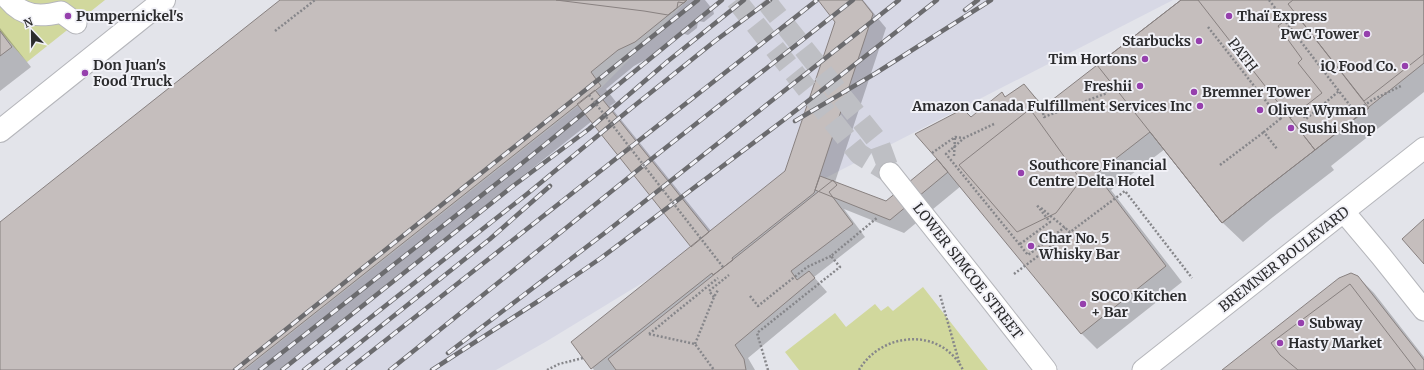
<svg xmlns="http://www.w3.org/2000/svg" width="1424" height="370" font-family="Merriweather,serif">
<rect width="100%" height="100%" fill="#e3e4ea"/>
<path fill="#d7d8e5" d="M688,0H1173L757,213L547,341L496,370H245L602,87Z"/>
<path fill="#d1d89d" d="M0,0H105L27,62L0,31Z
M923,287L988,370H799L785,352L835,313L846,327L875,304L881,311L888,306L893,311Z"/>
<path fill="#0003" d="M281,0H705L713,10L714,14L704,22L698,21L697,28L688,35L681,33L650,57L634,66L606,89L616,102L610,106L711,231L786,172L836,21L819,0H863L886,28L835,182L886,202L939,159L971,118L1002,93L1006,98L1024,85L1045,107L1182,0H1424V92L1331,166L1334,170L1273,217L1243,242L1223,223L1165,149L1111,190L1182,282L1097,349L1081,333L961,186L904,233L844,209L865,237L814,277L827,292L748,358L755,370H594L572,342L692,247L592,121L279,370H0V223Z
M0,28L31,67L0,91Z
M1358,277L1374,293L1424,357V370H1224Z"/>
<path fill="#c5bebd" stroke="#888180" d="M280,0H687L635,42L618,50L591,72L601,86L243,370H0V222Z
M556,0H687L684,3L678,2L677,8L668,15L644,11Z
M818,0H862L873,14L814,193L732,258L733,260L713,275L712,273L591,369L571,342L785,171L835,22Z
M1181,0H1424V63L1315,150L1253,198L1222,223L1150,132L1096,174L1166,266L1081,334L937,159L915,134L963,109L971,117L1002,92L1005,97L1024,84L1043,107Z
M1181,0H1198L1315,150L1253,198L1222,223L1097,65Z
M1293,0H1424V54L1364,101L1288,4Z
M1295,13L1369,108L1315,150L1290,118L1322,93L1298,63L1302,59L1278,26Z
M0,31L12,47L0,56Z
M595,90L709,232L691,247L577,104Z
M1030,109L1081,180L1056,213L1017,232L959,165Z
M937,159L948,172L890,220L815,190L820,176L886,201Z
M833,180L837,185L829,192L853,224L791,271L797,280L809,271L815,278L735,345L744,359L746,370H616L608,359Z
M1424,219V264L1402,239Z
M1351,273L1358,276L1424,360V370H1222L1339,278Z
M1350,284L1416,370H1298L1280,355L1271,343Z"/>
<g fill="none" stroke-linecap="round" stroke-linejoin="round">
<path stroke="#bebfc4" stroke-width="21" stroke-dasharray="21 10" stroke-linecap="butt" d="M736,0L859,154L890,173
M765,0L879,143L890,173"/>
<defs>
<path id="minor" d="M9,0C23,17 41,17 61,12L76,23
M890,173L988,296L1046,370
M1344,212L1381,256L1424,310
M1143,370L1424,148"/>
<path id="major" d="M0,131L164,0"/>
</defs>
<use href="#minor" stroke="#b5b6bb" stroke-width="23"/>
<use href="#major" stroke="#b5b6bb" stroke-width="24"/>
<path stroke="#86868a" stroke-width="2.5" stroke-dasharray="2 2" stroke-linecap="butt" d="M1269,0L1355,112L1372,100L1401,86
M1208,27L1280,119L1264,132L1277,149
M275,31L315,0
M1043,113L1044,117L1107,93L1105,89
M1280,119L1296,107L1306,119L1339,91
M994,124L964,138L946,154L1028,255L1065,227
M932,153L955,137L964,138
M954,156L955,137
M1220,165L1264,132
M1041,208L1070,232
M1020,244L1050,222L1036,204
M1014,274L1125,191L1192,278
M940,295L960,365
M750,296L758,306L807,267L831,256
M714,297L709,291L729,275
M649,334L718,278
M649,334L695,344L714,370
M695,344L714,297L718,290
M547,370L559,364L583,358
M768,370L757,333L840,267L831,256L878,217
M859,370C882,331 942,327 963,370"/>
<use href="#minor" stroke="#fff" stroke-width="21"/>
<use href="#major" stroke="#fff" stroke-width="22"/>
<defs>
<path id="rail" d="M965,10L978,0
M795,121L876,73L991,0
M448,353L606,232L899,0
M235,370L698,0
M260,370L515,169L722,0
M282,370L513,186L589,129L668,61L744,0
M304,370L527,194L629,110L715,41L770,0
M326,370L490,239L550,186
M348,370L817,0
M390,370L654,157L853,0
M432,370L540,300L601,258L785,119L937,0"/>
</defs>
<use href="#rail" stroke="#6b6b6e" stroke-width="4.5"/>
<use href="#rail" stroke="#f1f1f7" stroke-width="3" stroke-dasharray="9" stroke-linecap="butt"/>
<path stroke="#86868a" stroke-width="2.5" stroke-dasharray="2 2" stroke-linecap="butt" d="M589,95L723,267"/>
</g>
<g fill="#9640ad" stroke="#f1f1f7" stroke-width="1.5">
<circle cx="68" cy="16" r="4"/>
<circle cx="1229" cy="16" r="4"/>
<circle cx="1367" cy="34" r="4"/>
<circle cx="1199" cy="41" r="4"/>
<circle cx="1145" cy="59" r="4"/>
<circle cx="1405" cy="66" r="4"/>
<circle cx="85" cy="73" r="4"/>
<circle cx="1140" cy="86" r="4"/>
<circle cx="1194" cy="92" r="4"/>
<circle cx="1200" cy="106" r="4"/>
<circle cx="1260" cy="110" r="4"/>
<circle cx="1291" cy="128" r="4"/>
<circle cx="1021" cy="173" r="4"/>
<circle cx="1031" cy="246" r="4"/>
<circle cx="1083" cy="304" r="4"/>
<circle cx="1301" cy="323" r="4"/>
<circle cx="1280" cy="343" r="4"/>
</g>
<g text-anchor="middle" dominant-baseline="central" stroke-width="4" stroke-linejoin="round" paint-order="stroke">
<g font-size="14" font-weight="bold" fill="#2c2c2e" stroke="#f1f1f7" text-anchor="start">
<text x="76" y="16">Pumpernickel's</text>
<text x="1237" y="16">Thaï Express</text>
<text x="1359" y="34" text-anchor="end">PwC Tower</text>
<text x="1191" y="41" text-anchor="end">Starbucks</text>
<text x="1137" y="59" text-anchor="end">Tim Hortons</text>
<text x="93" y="65">Don Juan's<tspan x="93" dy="16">Food Truck</tspan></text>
<text x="1397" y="66" text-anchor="end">iQ Food Co.</text>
<text x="1132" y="86" text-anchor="end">Freshii</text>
<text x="1202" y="92">Bremner Tower</text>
<text x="1192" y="106" text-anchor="end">Amazon Canada Fulfillment Services Inc</text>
<text x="1268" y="110">Oliver Wyman</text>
<text x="1299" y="128">Sushi Shop</text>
<text x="1029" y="165">Southcore Financial<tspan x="1029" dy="16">Centre Delta Hotel</tspan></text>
<text x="1039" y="238">Char No. 5<tspan x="1039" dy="16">Whisky Bar</tspan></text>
<text x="1091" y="296">SOCO Kitchen<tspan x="1091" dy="16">+ Bar</tspan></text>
<text x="1309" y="323">Subway</text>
<text x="1288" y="343">Hasty Market</text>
</g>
<g font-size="14" fill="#2c2c2e" stroke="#f1f1f7">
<text transform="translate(1243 55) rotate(52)">PATH</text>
<text transform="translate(1284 259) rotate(-38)">BREMNER BOULEVARD</text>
<text transform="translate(968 271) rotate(52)">LOWER SIMCOE STREET</text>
</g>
</g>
<g transform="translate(32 32) rotate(338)" stroke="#f1f1f7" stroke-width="3" paint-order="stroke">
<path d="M0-3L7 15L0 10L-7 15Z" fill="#2c2c2e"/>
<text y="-6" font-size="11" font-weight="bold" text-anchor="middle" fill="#2c2c2e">N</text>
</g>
</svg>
